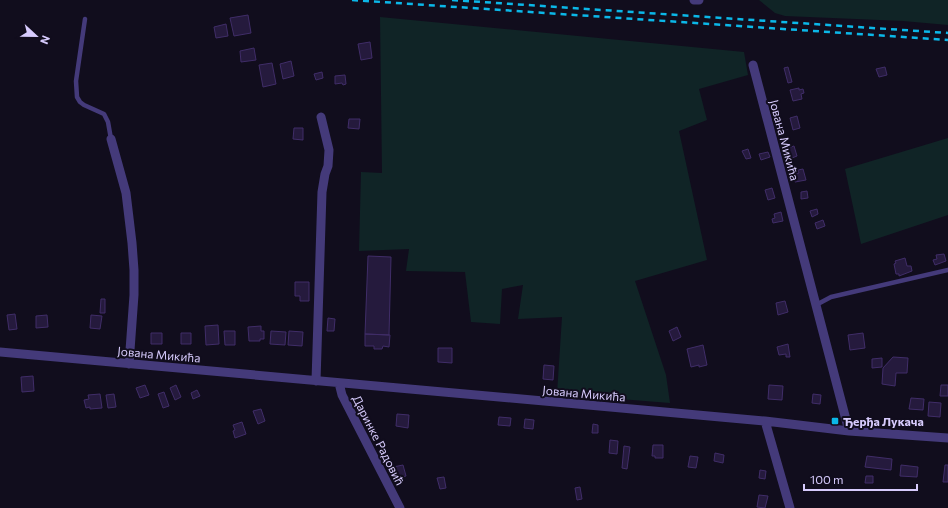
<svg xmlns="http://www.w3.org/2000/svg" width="948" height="508" font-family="Commissioner,sans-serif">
<rect width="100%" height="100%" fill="#110d1d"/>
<path fill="#102426" d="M759,0H948V25L903,21L785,16L775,13Z
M380,17L744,52L748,75L699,89L707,120L679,131L707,260L635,281L666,375L670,403L557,394L562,317L518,319L523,285L502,289L500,324L471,322L465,272L406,271L409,249L359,251L361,172L382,173Z
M948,138V215L861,244L845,169Z"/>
<path fill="#251a3d" stroke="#402d68" d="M248,15L251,33L234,36L230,18Z
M226,24L228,36L216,38L214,27Z
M370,42L372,58L361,60L358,44Z
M254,48L256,60L241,62L240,51Z
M291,61L294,76L283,79L280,64Z
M272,63L276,84L263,87L259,65Z
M788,67L792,82L788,83L784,68Z
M885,67L887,75L879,77L876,69Z
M322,72L323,78L316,80L314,74Z
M345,75L346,84L343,85L342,83L335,84V76Z
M799,88V90L803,89L804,93L801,94L802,99L793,101L790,90Z
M797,116L800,128L793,130L790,118Z
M349,119H360L359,129L348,128Z
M294,128H303V140L293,139Z
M794,146L797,156L787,160L784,149Z
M748,149L751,158L746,159L742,151Z
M768,152L770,157L761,160L759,154Z
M803,169L806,180L795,182L794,174L799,173L798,170Z
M772,188L775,198L768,200L765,190Z
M807,191L808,198L801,199V192Z
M817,209L818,214L812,217L810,211Z
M781,212L783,221L773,223L772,219L775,218L774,214Z
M823,220L825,226L817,229L815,223Z
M944,254L946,261L935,265L933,260L937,259L936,255Z
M368,256L391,257L389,335L365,334Z
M905,258L907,266H911L912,271L899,276V274H896L894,264L896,263L895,261Z
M295,282H309V301H300V296H295Z
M101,299H105V313H100Z
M785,301L788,312L778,315L776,303Z
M15,314L17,329L9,330L7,315Z
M47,315L48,327L36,328V316Z
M91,315L102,316L100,329L90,328Z
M328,318L335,319L334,331H327Z
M218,325L219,344L206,345L205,326Z
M261,326V331H264V339H260V341H249L248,327Z
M677,327L681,337L673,341L669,331Z
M224,331H235V345H225Z
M271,331L286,332L285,345L270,344Z
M289,331L303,332L302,346L288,345Z
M151,333H162V344H151Z
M181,333H191V344H181Z
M863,333L865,348L850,350L848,335Z
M365,334L390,335L389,347L383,346L382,349H374V346H365Z
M788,344L790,357H786V354L779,355L777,347Z
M703,345L707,365L699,367V365L691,367L687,349Z
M438,348H452V363L438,362Z
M893,357L908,358L907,373H896L895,386L882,384L883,368Z
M882,358V367L872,368V359Z
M544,365L554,366L553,380L543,379Z
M33,376L34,391L22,392L21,377Z
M145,385L149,395L140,398L136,388Z
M176,385L181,397L175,400L170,388Z
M769,385L783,386L782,400L768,399Z
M941,385H948V396H940Z
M197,390L200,396L193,399L191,393Z
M164,392L169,406L163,408L158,394Z
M100,394L102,408L90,409V407L86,408L84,400L89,399L88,395Z
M114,394L116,407L108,408L106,395Z
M813,394L821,395L820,404L812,403Z
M911,398L924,399L923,410L909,409Z
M929,402L941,403L940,417L928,416Z
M261,409L265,421L258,424L253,411Z
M397,414L409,415L408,428L396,426Z
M499,417L511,418L510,426L498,425Z
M525,419L534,420L533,429L524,428Z
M242,422L246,434L235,438L233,431L235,430L233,425Z
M593,424L598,425V433H592Z
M610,440L618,441L617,454L609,453Z
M653,445H663V458H655V456H652Z
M624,446L630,447L627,469L622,468Z
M715,453L724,455L723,463L714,461Z
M690,456L698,457L696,468L688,467Z
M867,456L892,459L891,470L865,467Z
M403,465L406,476L396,479L393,467Z
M901,465L918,467L917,477L900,476Z
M945,465H948V482H943Z
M760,470L766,471L765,479L759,478Z
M866,476H873V483H865Z
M444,477L446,488L440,489L437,478Z
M580,487L582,499L577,500L575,488Z
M759,495L768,496L765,508L757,507Z"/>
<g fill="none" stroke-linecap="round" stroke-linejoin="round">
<path stroke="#443a7a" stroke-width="4.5" d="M85,19L76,81L77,97L80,102L84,105L104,114L108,122L111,139
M816,305L831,297L948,270"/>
<path stroke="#443a7a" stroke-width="9" d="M694,0H699
M753,65L849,431
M111,139L126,193L132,243L134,270V295L129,364
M0,352L765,421L849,431L948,438
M316,381L322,192L325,174L328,166L329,150L321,117
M339,383L342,395L400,508
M765,421L790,508"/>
<path stroke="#0bb7e8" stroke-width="2.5" stroke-dasharray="6 5" stroke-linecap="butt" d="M352,0L948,40
M452,0L948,33"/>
</g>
<rect fill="#0bb7e8" stroke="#110d1d" stroke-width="1.5" x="831" y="417" width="8" height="8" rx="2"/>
<g text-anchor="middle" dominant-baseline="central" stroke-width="4" stroke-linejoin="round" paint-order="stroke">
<g font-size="12" fill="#d7cbfd" stroke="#110d1d">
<text transform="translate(785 140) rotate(75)">Јована Микића</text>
<text transform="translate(159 354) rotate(5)">Јована Микића</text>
<text transform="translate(584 393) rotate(5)">Јована Микића</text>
<text transform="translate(379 440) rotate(63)">Даринке Радовић</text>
</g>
<g font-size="12" font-weight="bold" fill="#d7cbfd" stroke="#110d1d" text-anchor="start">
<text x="843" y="421">Ђерђа Лукача</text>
</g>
</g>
<g transform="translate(36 36) rotate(112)" stroke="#110d1d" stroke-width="3" paint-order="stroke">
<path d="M0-3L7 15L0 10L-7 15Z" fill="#d7cbfd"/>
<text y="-6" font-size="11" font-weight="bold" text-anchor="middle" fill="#d7cbfd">N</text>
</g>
<path d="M804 484v6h113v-6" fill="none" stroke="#d7cbfd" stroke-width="2"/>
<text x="810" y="484" font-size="12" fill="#d7cbfd" stroke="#110d1d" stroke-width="3" paint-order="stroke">100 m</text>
</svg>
